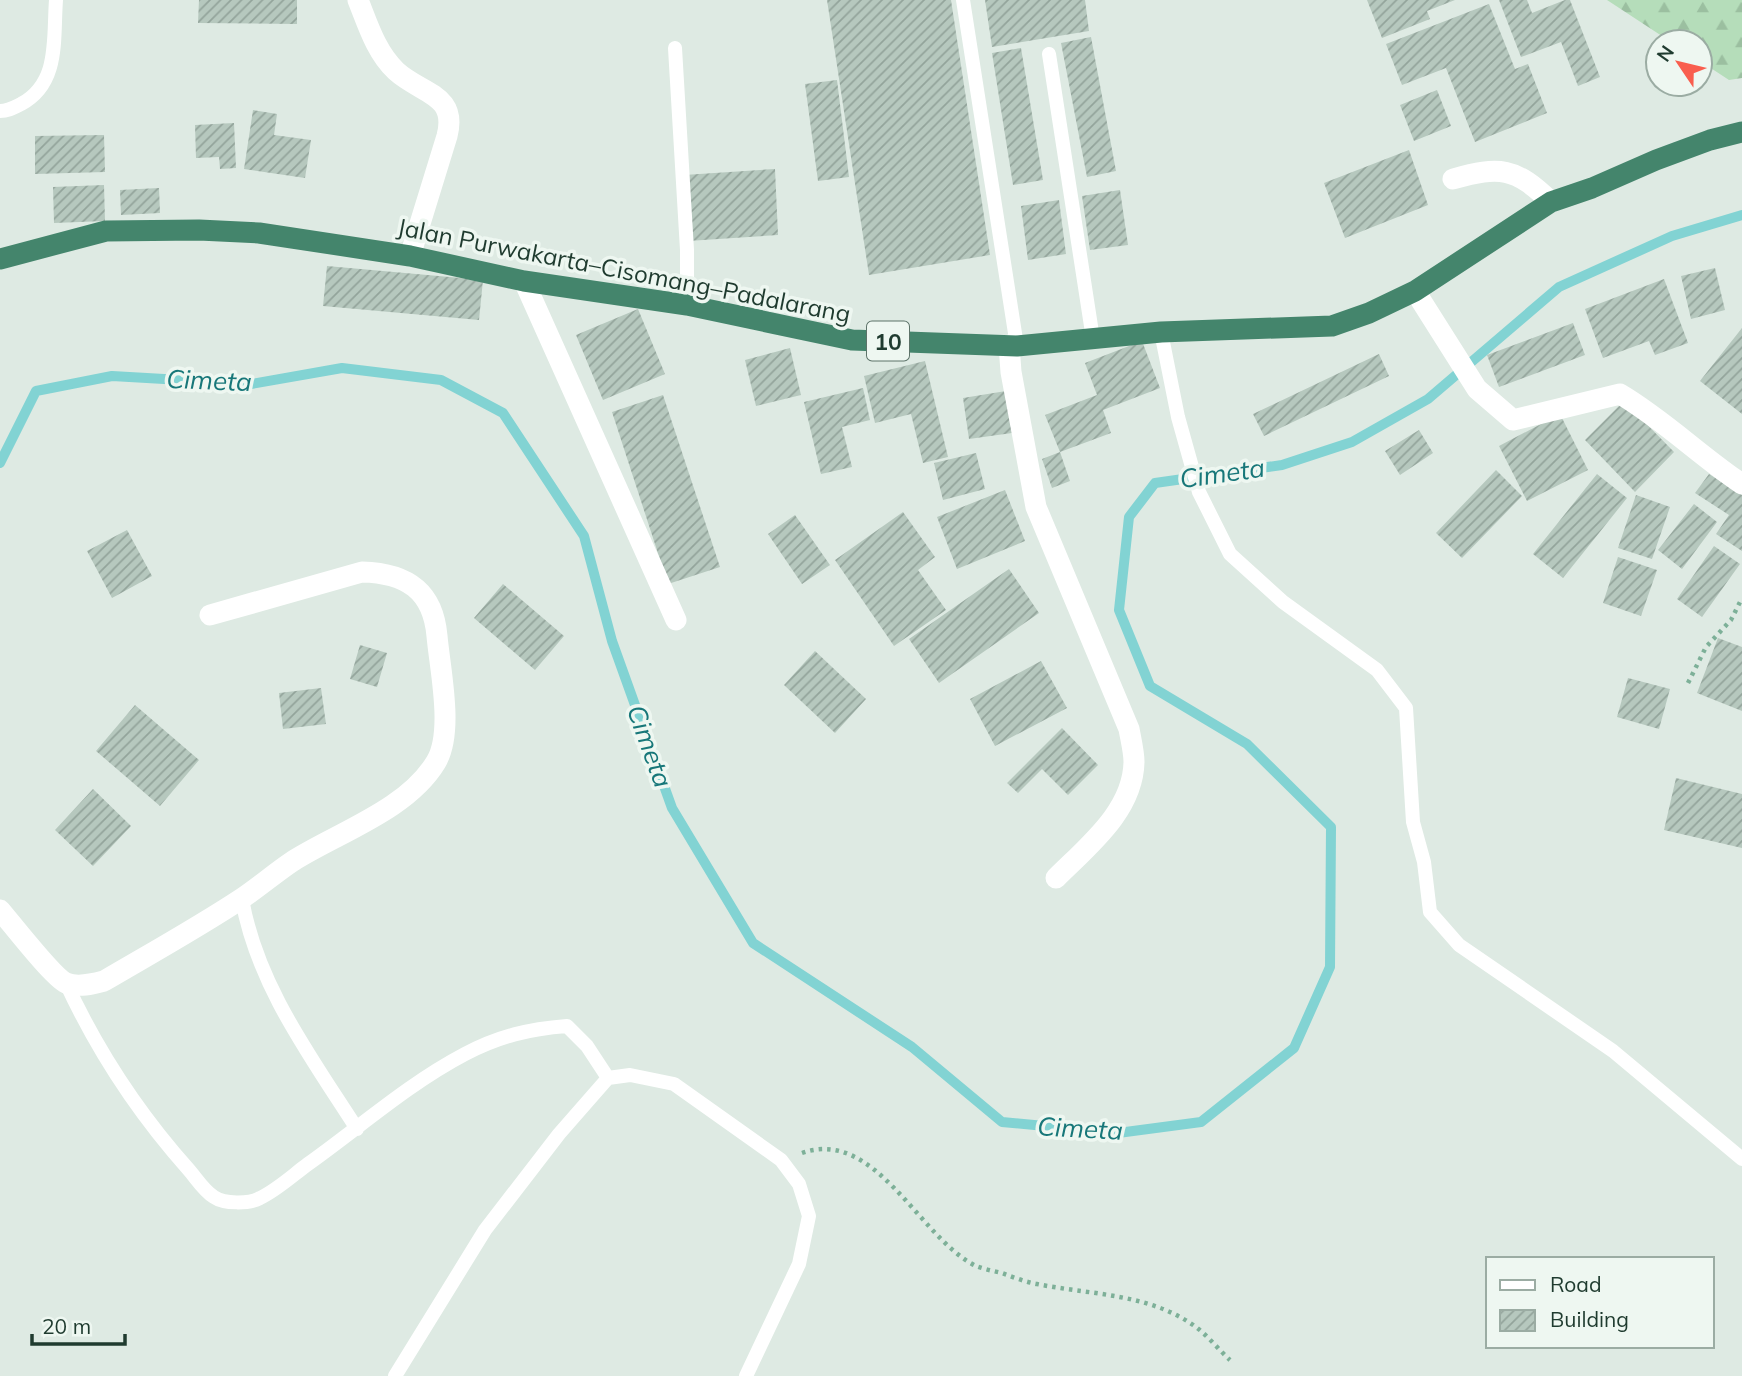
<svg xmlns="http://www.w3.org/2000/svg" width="1742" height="1376" font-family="Mulish,sans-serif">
<defs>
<pattern id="forest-firs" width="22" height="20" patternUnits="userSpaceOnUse" patternTransform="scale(1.75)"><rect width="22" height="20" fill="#b5ddba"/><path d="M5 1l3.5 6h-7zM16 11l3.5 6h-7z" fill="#9bbfa0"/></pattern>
<pattern id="building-hatch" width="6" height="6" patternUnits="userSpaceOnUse" patternTransform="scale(1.75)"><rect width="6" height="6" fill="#b6c8be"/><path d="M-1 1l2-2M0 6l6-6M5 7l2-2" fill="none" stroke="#93a49b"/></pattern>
</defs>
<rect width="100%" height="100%" fill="#deeae3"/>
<path fill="url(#forest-firs)" d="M1607,0H1742V78L1729,80L1700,61V42H1671Z"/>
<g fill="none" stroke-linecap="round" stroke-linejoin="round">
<path stroke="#82d3d3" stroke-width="10" d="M0,463L36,391L112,376L251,384L342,368L441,380L503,413L584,536L612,641L672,808L753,943L912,1047L1002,1122L1118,1133L1201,1122L1294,1048L1330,967L1331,827L1247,744L1150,686L1119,610L1129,517L1155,483L1282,465L1352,442L1428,399L1559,287L1672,236L1742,215"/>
</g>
<path fill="url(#building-hatch)" d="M199,0H297V24L198,23Z
M827,0H951L990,255L869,275Z
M985,0H1085L1089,31L992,47Z
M1367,0H1455L1427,11L1430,19L1382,38Z
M1499,0H1527L1532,13L1565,0H1570L1600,77L1578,86L1561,42L1521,57Z
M1489,4L1515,69L1528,64L1547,113L1475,142L1446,68L1402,85L1386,44Z
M1091,37L1116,171L1087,177L1061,43Z
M1021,48L1043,180L1013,185L992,53Z
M837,80L849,177L818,181L805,84Z
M1437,90L1451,126L1414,141L1400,105Z
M253,110L277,114L274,135L311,140L305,178L244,169Z
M234,123L236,168L220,169L219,157L196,158L195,125Z
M104,135L105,172L35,174V136Z
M1409,150L1428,205L1345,238L1324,183Z
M775,169L778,235L688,241L684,175Z
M104,185L105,221L54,223L53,187Z
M159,188L160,213L121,215L120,190Z
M1120,190L1128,245L1090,250L1082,196Z
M1059,200L1066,254L1028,260L1021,206Z
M327,266L483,280L479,320L323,306Z
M1715,268L1725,310L1691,319L1681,276Z
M1664,279L1688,343L1655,355L1649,341L1603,358L1585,309Z
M638,309L665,374L603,400L576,335Z
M1573,323L1585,355L1499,387L1487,355Z
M1742,328V414L1700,381Z
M1142,341L1160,388L1103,410L1111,433L1060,452L1045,415L1097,395L1085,363Z
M790,348L801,395L756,406L745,360Z
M1379,354L1389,376L1264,436L1253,414Z
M925,361L948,457L923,463L911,414L875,423L864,376Z
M863,388L870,420L842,427L852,467L821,474L804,402Z
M1006,391L1012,433L969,439L963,398Z
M663,395L720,567L668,584L612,412Z
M1624,401L1674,452L1635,492L1585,440Z
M1560,414L1588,470L1527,501L1499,446Z
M1419,430L1433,453L1400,475L1385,451Z
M1060,452L1070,481L1052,488L1042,459Z
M976,453L985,489L943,500L934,463Z
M1496,470L1522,496L1462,558L1436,533Z
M1597,474L1627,498L1563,578L1533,554Z
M1709,474L1742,495V551L1716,534L1729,515L1695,493Z
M1005,490L1025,541L957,569L937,517Z
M1636,495L1670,507L1652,559L1618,548Z
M1694,504L1717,522L1682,569L1658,550Z
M903,512L935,557L918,570L946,610L894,646L835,560Z
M795,515L830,565L802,584L768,534Z
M127,530L152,576L112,598L87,551Z
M1714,546L1740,564L1702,617L1677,599Z
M1618,557L1657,570L1641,616L1603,603Z
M1009,569L1039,613L939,683L909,639Z
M503,584L564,636L535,670L474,618Z
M1718,638L1742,647V711L1697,693Z
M360,645L387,653L377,687L350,679Z
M815,651L866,699L835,733L784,685Z
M1041,661L1067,708L995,746L970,699Z
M1628,678L1670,689L1659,729L1617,717Z
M321,688L326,724L283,729L279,693Z
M135,705L199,760L160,806L96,751Z
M1062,728L1098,765L1068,795L1042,769L1018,793L1007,783Z
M1676,778L1742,794V848L1664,830Z
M93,789L131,826L93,866L55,830Z"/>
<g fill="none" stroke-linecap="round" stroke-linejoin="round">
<path stroke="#7db098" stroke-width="4.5" stroke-dasharray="3.5 5" stroke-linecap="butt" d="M1688,683L1706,647L1731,620L1742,598
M802,1153C876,1127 919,1238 976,1266C984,1269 993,1271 1002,1273C1013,1277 1025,1282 1037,1284C1091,1295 1149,1293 1196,1327C1208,1336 1219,1350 1230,1360"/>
<path stroke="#fff" stroke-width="14" d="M963,0L1017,346
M675,48L687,250V305
M1049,54L1093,339
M0,111C8,111 13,108 21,104C60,83 53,39 56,0
M1161,332L1178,417L1199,492L1230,554L1283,602L1377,670L1406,708L1413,822L1424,862L1430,912L1459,945L1613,1051L1742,1159
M242,899C257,985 311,1057 357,1129
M66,983C97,1050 139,1114 189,1170C196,1178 204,1191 214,1197C224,1204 249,1204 260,1198C277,1190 293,1175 308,1164C360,1127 408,1084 465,1054C499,1036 529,1029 567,1026L587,1046L608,1078
M395,1376L485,1230L559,1134L608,1078L630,1075L674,1084L781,1160L799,1184L809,1216L799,1264L746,1376"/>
<path stroke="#fff" stroke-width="21" d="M358,0C368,25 376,52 396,71C421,94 458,94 447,136L410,256
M1453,179C1500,166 1515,167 1551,202
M524,281L676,620
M1415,291L1477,389L1513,420L1620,394C1664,420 1700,456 1742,484
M1009,345L1011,372L1036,507L1129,729C1131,740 1134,752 1134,762C1133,811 1088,846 1056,878
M0,910C12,924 53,977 66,983C78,988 93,984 104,981C150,954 197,928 241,899C259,887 275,873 293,861C339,832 407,810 436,762C454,732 440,670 437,636C433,590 406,573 362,572L210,615"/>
<path stroke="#44856c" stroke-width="21" d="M0,259L106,231L199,230L259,233L410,256L524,281L687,305L852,340L1017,346L1161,332L1332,326L1369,313L1415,291L1551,202L1592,188L1656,160L1710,140L1742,132"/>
</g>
<g text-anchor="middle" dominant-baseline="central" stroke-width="7" stroke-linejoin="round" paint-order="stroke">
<rect fill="#eef7f1" stroke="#5d7369" stroke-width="2" x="867" y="321.5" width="42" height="39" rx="5"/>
<g font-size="23" font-weight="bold" fill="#1f3b2f">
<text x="888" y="341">10</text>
</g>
<g font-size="24" fill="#1f3b2f" stroke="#eef7f1">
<text transform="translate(624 270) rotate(11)">Jalan Purwakarta–Cisomang–Padalarang</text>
</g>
<g font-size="26" font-style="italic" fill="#177779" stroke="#eef7f1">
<text transform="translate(209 380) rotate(2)">Cimeta</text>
<text transform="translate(1222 473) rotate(-8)">Cimeta</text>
<text transform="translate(650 746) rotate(70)">Cimeta</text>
<text transform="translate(1080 1128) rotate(3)">Cimeta</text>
</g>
</g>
<rect x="1486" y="1257" width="228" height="91" fill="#eef7f1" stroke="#9baca3" stroke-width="2"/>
<rect x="1500" y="1280" width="35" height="10" fill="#ffffff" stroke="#9baca3" stroke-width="2"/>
<text x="1550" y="1292" font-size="21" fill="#1f3b2f">Road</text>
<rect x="1500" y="1310" width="35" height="21" fill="url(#building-hatch)" stroke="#9baca3" stroke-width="2"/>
<text x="1550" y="1327" font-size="21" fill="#1f3b2f">Building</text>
<g transform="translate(1679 63) rotate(305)"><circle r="33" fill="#eef7f1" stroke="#9baca3" stroke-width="2"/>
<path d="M0-5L12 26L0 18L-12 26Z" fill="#f95e4e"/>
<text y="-10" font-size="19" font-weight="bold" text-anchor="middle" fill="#1f3b2f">N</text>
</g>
<path d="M32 1334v10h93v-10" fill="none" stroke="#1f3b2f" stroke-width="3.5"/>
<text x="42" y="1334" font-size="21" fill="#1f3b2f" stroke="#eef7f1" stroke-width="5" paint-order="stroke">20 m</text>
</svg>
